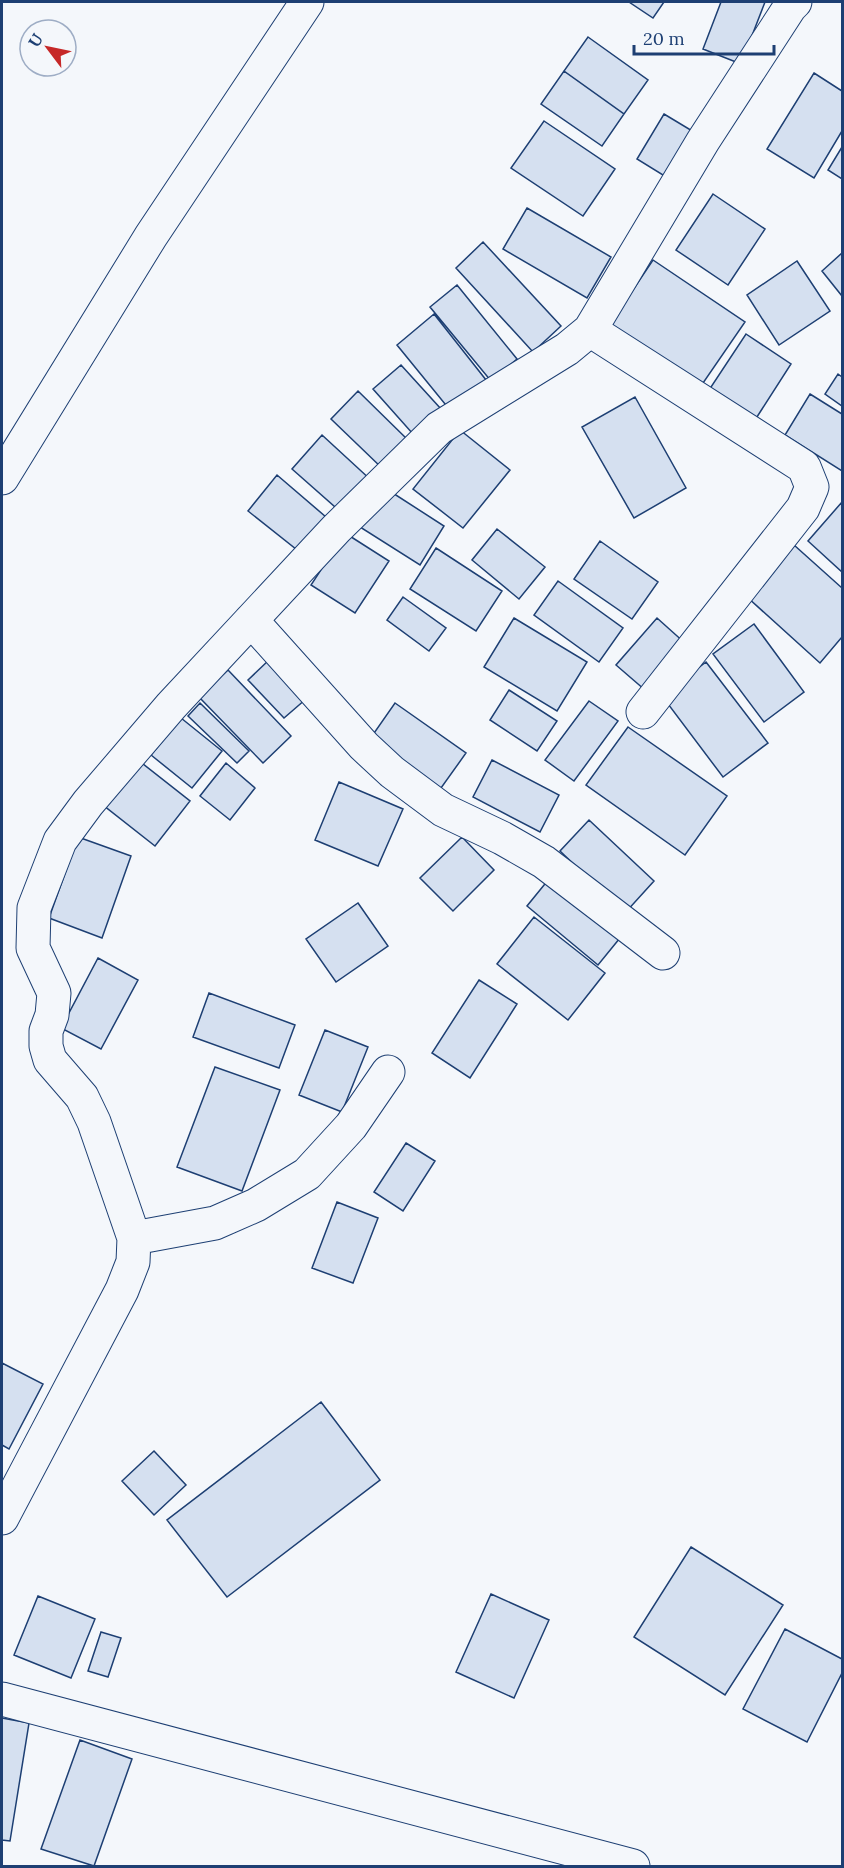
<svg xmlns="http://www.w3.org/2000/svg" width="844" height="1868" font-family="Lora,serif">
<rect width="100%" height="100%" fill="#f4f7fb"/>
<path fill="#d5e0f0" stroke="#1d3f73" stroke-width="1.5" d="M629,2H664L653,18Z
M721,2H765L741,64L703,49Z
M588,37L648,80L624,114L564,71Z
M564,71L624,114L602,146L541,104Z
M814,73L842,91V131L814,178L767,149Z
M664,114L699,135L671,180L637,159Z
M544,121L615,169L583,216L511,168Z
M842,147V179L828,170Z
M713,194L765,229L728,285L676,250Z
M527,208L611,257L587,298L503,249Z
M483,242L561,326L533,352L456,268Z
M842,253V296L822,271Z
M653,260L745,322L701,386L610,324Z
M797,261L830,311L779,345L747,295Z
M457,285L517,359L491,381L430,307Z
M434,314L490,385L454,415L397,345Z
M746,334L791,364L755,420L709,390Z
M401,365L441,409L413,434L373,389Z
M838,374L842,377V406L825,394Z
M358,391L410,442L384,470L331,419Z
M810,394L842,414V471L785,435Z
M635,397L686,488L634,518L582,427Z
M460,430L510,470L463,528L413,489Z
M322,435L372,481L343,514L292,469Z
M277,475L333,523L306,557L248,511Z
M385,488L444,526L420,565L360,527Z
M842,502V572L808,541Z
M497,529L545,567L519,599L472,560Z
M345,533L389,561L355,613L311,585Z
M600,541L658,582L632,619L574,579Z
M794,545L842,588V637L820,663L747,597Z
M436,548L502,591L476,631L410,589Z
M558,581L623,628L599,662L534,615Z
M403,597L446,628L429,651L387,620Z
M514,618L587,662L557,711L484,667Z
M657,618L686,644L645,690L616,665Z
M754,624L804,692L764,722L713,654Z
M270,659L306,699L284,718L248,680Z
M706,662L768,743L723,777L662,696Z
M228,670L291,736L263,763L199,697Z
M509,690L557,721L537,751L490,720Z
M589,701L618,721L574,781L545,760Z
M200,703L249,751L237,763L188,716Z
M395,703L466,753L436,795L365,746Z
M181,718L222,751L192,788L151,755Z
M628,727L727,796L685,855L586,785Z
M138,760L190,801L155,846L103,805Z
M492,760L559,795L540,832L473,797Z
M226,763L255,788L230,820L200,796Z
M339,782L403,809L378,866L315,840Z
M589,820L654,881L625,913L560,851Z
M78,837L131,856L102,938L49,918Z
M462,837L494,870L453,911L420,878Z
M553,874L624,933L598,965L527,906Z
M358,903L388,946L336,982L306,939Z
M534,917L605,973L568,1020L497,964Z
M98,958L138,980L101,1049L61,1028Z
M479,980L517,1004L470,1078L432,1053Z
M209,993L295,1025L279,1068L193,1037Z
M325,1030L368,1047L342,1112L299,1095Z
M215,1067L280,1090L242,1191L177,1167Z
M406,1143L435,1161L403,1211L374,1192Z
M337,1202L378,1218L353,1283L312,1268Z
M2,1363L43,1384L9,1449L2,1445Z
M321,1402L380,1480L227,1597L167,1520Z
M154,1451L186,1485L154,1515L122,1481Z
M691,1547L783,1605L725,1695L634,1637Z
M491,1594L549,1620L514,1698L456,1672Z
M38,1596L95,1619L71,1678L14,1655Z
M785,1629L842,1659V1673L807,1742L743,1709Z
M101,1632L121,1638L108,1677L88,1671Z
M2,1718L29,1723L10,1841L2,1840Z
M80,1740L132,1759L94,1866L41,1849Z"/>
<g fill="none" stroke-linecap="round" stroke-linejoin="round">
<defs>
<path id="minor" d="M590,330L804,467L812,487L803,508L643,712
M2,478L151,236L307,2
M251,620L364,746L392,772L443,810L502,838L544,862L663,953
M134,1238L215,1223L256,1205L307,1174L351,1126L388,1072
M2,1518L122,1290L133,1262L134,1238L94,1122L82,1097L50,1060L46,1046V1031L52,1015L54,993L33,948L34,908L60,841L88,803L171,706L336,529L439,428L567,349L590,330L703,141L790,7L795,2
M2,1699L633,1866"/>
</defs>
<use href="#minor" stroke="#1d3f73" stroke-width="35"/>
<use href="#minor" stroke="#f4f7fb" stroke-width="33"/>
</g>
<rect width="844" height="1868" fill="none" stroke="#1d3f73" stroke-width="6"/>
<g transform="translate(48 48) rotate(302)"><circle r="28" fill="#f4f7fb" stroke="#9eadc5" stroke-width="1.5"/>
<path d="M0-4.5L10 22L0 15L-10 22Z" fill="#c62828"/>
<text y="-9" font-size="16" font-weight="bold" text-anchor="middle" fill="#1d3f73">U</text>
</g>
<path d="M634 45v9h140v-9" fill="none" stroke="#1d3f73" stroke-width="3"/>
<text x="643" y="45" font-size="18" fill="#1d3f73" stroke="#f4f7fb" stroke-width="4.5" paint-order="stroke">20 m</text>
</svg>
